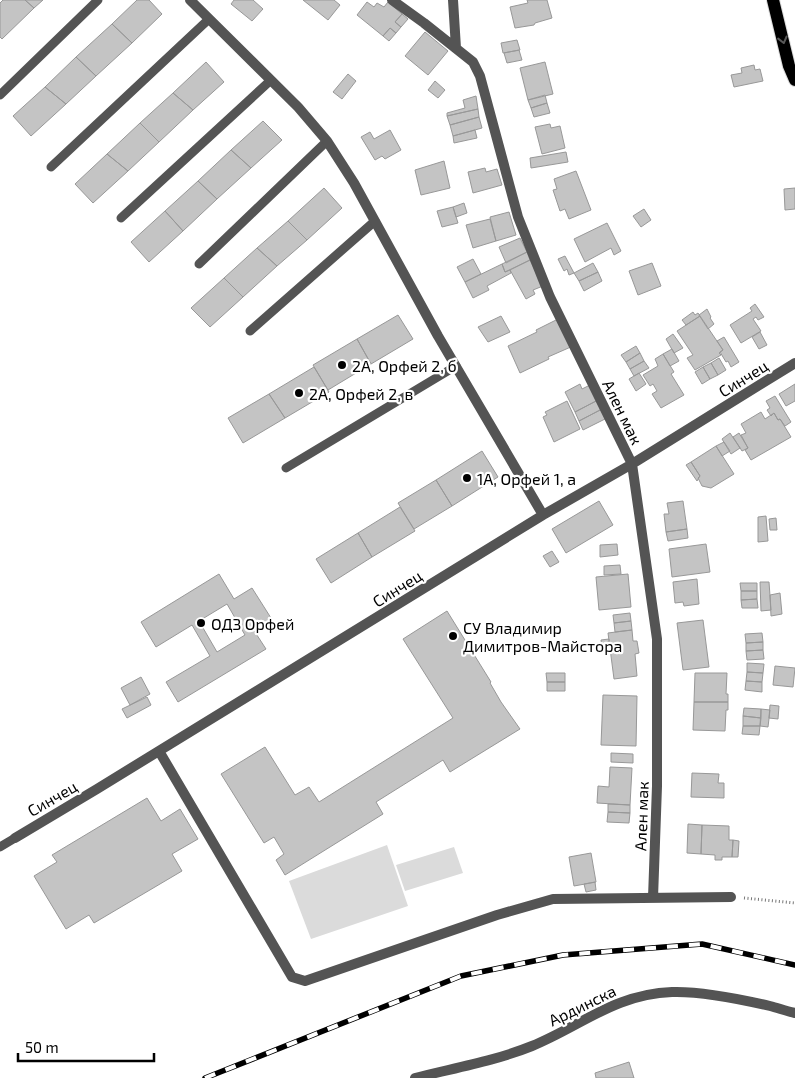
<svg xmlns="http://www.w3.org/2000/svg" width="795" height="1078" font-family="'Exo 2',sans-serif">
<rect width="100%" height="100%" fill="#fff"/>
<path fill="#dbdbdb" d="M387,845L408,906L311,939L289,881Z
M454,847L463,873L405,891L396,865Z"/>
<path fill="#c4c4c4" stroke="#989898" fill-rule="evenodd" d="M3,0H25L34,8L2,39L0,37V3Z
M25,0H43L34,8Z
M137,0H149L162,14L132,43L112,24Z
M234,0H253L263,9L252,21L231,4Z
M303,0H334L340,5L328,20Z
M527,0H547L552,18L535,23L534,25L515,28L510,7L528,3Z
M367,2L374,7L377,3L384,7L388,2L402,14L395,22L401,27L396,33L390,28L383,36L357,15Z
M402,14L408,19L401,27L395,22Z
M112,24L132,43L96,76L76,57Z
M390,28L396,33L389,41L383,36Z
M425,32L448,51L428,75L405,56Z
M517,40L520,50L503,53L501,43Z
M519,50L522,60L507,63L504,53Z
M76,57L96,76L66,104L45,87Z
M206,62L224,82L193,110L173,93Z
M545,62L553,94L528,100L520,68Z
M754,65L755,70L760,69L763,81L734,87L731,75L742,73L741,68Z
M348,74L356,81L342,99L333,92Z
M435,81L445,90L438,98L428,90Z
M45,87L66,104L31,136L13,116Z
M173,93L193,110L159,142L140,123Z
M545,95L547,103L531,108L528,100Z
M476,96L478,109L447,116V113L465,108L463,100Z
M547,103L550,113L534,117L531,108Z
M478,109L479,117L450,125L447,116Z
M479,117L482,128L453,136L450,125Z
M263,121L282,140L251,168L231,150Z
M140,123L159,142L128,171L107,154Z
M550,124L551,128L560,126L565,148L542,154L535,127Z
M390,130L401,150L385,159L382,156L375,160L361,137L370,132L374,139Z
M475,130L477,138L454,143L453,136Z
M231,150L251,168L217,199L198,181Z
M566,152L568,162L531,168L530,158Z
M107,154L128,171L93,203L75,184Z
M444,161L450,188L421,195L415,170Z
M485,168L486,172L497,169L502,185L473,193L468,172Z
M576,171L591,210L569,219L565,209L560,211L553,190L557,189L554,179Z
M198,181L217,199L183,231L165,211Z
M324,188L342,208L307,240L288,221Z
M795,188V209L785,210L784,189Z
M464,203L467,213L456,217L453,207Z
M453,207L458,223L442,227L437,211Z
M644,209L651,220L641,227L633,216Z
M165,211L183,231L149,262L131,242Z
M509,212L516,235L496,241L490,217Z
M490,219L496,241L473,248L466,225Z
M288,221L307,240L277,266L257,248Z
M607,223L621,251L614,255L611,248L585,262L574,239Z
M520,238L527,252L506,263L499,247Z
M257,248L277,266L243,297L224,278Z
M527,252L530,260L505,272L502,264Z
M565,256L574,273L569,275L567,269L564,271L558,259Z
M473,259L481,274L465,282L457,267Z
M530,260L543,286L533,290L535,294L526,299L510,270Z
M593,263L598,272L579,281L574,273Z
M652,263L661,286L638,295L629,271Z
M502,264L505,272L510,270L511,273L487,286L489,290L473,298L465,282Z
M598,272L602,281L584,291L579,281Z
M224,278L243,297L210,327L191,308Z
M755,304L764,317L758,320L756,317L753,319L761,331L741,343L730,325L752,311L750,308Z
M707,309L711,317L710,318L714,324L708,329L699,315Z
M693,312L695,315L698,313L700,316L686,325L682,320Z
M398,315L413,339L371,364L357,339Z
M501,316L510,332L488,342L478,327Z
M700,316L723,350L719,353L721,355L695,370L687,358L693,355L677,331Z
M560,318L573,346L548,357L549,359L520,373L508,346L537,332L536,330Z
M760,332L767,345L759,349L752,337Z
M673,334L683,348L674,353L666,339Z
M724,337L739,362L731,367L728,361L726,362L720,352L723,350L717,341Z
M357,339L371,364L328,390L313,365Z
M636,346L640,353L626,362L621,355Z
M672,349L679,361L670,366L663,354Z
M640,353L644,361L630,369L626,362Z
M663,354L674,372L671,374L684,395L661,408L652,394L657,391L653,384L650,386L643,375L658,366L655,359Z
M719,358L726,370L718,375L711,363Z
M644,361L649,368L634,376L630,369Z
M711,363L718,375L710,379L703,367Z
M314,367L329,392L285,418L269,394Z
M703,367L710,379L702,384L695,372Z
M639,373L646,384L636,391L629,379Z
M580,384L582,389L590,385L598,400L575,412L565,392Z
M795,384V401L786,406L779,394Z
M269,394L285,418L243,443L228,418Z
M775,396L791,422L785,426L780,419L778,420L774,413L771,416L767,410L770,408L766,401Z
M598,400L602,409L579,421L575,412Z
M567,401L580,429L554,442L543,417L547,415L545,412Z
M602,409L607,418L583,430L579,421Z
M761,412L765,419L774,413L778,420L780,419L791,437L751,460L745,450L748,448L741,435L746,433L741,424Z
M730,433L740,448L731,454L722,439Z
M739,433L748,448L742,451L733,437Z
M724,442L730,451L722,456L716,446Z
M716,446L734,474L711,488L702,486L698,478L700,476L691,462Z
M482,451L498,477L452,506L436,480Z
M691,462L700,476L697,481L686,465Z
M436,480L452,506L414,529L398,503Z
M599,501L613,525L566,553L552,529Z
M683,501L687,529L666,532L664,514H669L667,503Z
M400,507L415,531L372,557L358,533Z
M766,516L768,541L758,542V517Z
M776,518L777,530H770L769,519Z
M687,529L688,538L668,541L666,532Z
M358,533L372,557L331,583L316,559Z
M617,544L618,555L600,557V545Z
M706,544L710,572L672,577L669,549Z
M552,551L559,562L550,567L543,556Z
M620,565L621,574L604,575V566Z
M219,574L234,599L252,588L271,618L253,629L266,649L178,702L166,682L210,656L192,625L156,647L141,622ZM227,604L245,635L217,652L199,621Z
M628,574L631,607L599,610L596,577Z
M697,579L699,604L684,606L683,602L675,603L673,582Z
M760,582H769L771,610L761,611Z
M740,583H757V591H741Z
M741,591H757V599L741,600Z
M780,593L782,614L771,616L770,595Z
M757,599L758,608H742L741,600Z
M447,611L491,682L490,683L501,702L520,729L450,772L443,760L376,802L383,814L285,875L276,860L284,854L274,837L264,843L221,774L265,747L295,795L309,787L319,802L453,718L403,639Z
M630,613L631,621L614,623L613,615Z
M703,620L709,667L683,670L677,623Z
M631,621L632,630L615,632L614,623Z
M632,630L633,641H637L639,653L635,654L637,676L614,679L608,633Z
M762,633L763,642L746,643L745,634Z
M609,639L610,648L602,649L601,640Z
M763,642V650L746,651V643Z
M763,650L764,659L747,660L746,651Z
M747,663L764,664L763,673L747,672Z
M775,666L795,668L793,687L773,685Z
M747,672L763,673L762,682L746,681Z
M546,673H565V682H547Z
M695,673H727L726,694H728V702H694Z
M141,677L150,694L130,705L121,688Z
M746,681L762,682V692L745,690Z
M547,682H565V691H547Z
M603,695L637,696L636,746L601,745Z
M147,697L151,705L127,718L122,709Z
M694,702H728V710H726L725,731L693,730Z
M770,705L779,706L778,719L769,718Z
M744,708L761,709V718L743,716Z
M761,709L770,710L768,727L760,726Z
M743,716L761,718L760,726H743Z
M743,726H760L759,735L742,734Z
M611,753L633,754V763L611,762Z
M610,767L632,768L630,805L597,803L598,786L609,787Z
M692,773L719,774L718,783H724V798L691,797Z
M147,798L161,821L180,809L198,839L172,854L182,871L94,923L89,915L66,929L34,876L57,862L52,855Z
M608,804L630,805V813L608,812Z
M608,812L630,813L629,823L607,822Z
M688,824L702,825L701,854L687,853Z
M702,825L729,826V840H733L732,857H722V860H715V855L701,854Z
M733,840L739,841L738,857H732Z
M591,853L596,882L574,886L569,857Z
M595,882L596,890L586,892L584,884Z
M629,1062L634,1078H596L595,1073Z"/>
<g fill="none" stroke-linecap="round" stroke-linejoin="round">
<defs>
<path id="primary" d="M773,0L789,66L795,80"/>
</defs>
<use href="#primary" stroke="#dbdbdb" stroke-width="14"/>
<path stroke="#767676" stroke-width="3" stroke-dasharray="1 2.5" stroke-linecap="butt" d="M744,898L795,903"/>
<path stroke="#545454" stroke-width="9" d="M0,95L98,0
M51,167L209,19
M121,218L271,80
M199,264L327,141
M250,331L375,221
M286,468L456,366
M0,847L15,838"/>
<path stroke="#545454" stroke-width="10" d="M190,0L298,107L327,141L354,183L438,336L543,515
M392,0L424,23L473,62L480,76L518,217L550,297L632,464L657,639V786L653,898
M453,0L456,48
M159,751L292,977L305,981L497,915L553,899L731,897
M15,838L97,789L543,515L632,464L795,363
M415,1078C454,1068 495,1061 532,1046C581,1026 615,994 672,992C702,991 740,999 770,1006C778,1008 786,1011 795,1013"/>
<use href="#primary" stroke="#000" stroke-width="12"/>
<defs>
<path id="rail" d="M205,1078L461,976L563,955L702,944L795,965"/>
</defs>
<use href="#rail" stroke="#000" stroke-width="5.5"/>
<use href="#rail" stroke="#fff" stroke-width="4" stroke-dasharray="11" stroke-linecap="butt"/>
</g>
<defs><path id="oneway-chevron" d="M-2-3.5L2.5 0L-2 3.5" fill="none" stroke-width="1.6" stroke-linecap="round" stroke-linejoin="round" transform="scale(1.25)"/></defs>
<use stroke="#595959" href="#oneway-chevron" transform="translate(783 40) rotate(76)"/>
<g fill="#000" stroke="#fff" stroke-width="2">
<circle cx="342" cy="365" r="5"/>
<circle cx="299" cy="393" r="5"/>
<circle cx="467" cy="478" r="5"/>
<circle cx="201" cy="623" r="5"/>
<circle cx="453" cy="636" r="5"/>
</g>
<g text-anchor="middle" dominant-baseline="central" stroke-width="4.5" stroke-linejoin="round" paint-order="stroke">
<g font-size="16" fill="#000" stroke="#fff" text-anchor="start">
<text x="352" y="365">2А, Орфей 2, б</text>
<text x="309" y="393">2А, Орфей 2, в</text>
<text x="477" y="478">1А, Орфей 1, а</text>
<text x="211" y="623">ОДЗ Орфей</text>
<text x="463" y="627">СУ Владимир<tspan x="463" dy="18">Димитров-Майстора</tspan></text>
</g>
<g font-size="16" fill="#000" stroke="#fff">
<text transform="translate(743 378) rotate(-32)">Синчец</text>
<text transform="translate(623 412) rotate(64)">Ален мак</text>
<text transform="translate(397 588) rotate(-32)">Синчец</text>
<text transform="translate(52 798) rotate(-30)">Синчец</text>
<text transform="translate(641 816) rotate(-88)">Ален мак</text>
<text transform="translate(582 1005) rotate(-26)">Ардинска</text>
</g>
</g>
<path d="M18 1053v8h136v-8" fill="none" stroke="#000000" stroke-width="2.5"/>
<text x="25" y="1053" font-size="15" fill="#000000" stroke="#ffffff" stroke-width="4" paint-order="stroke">50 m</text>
</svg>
